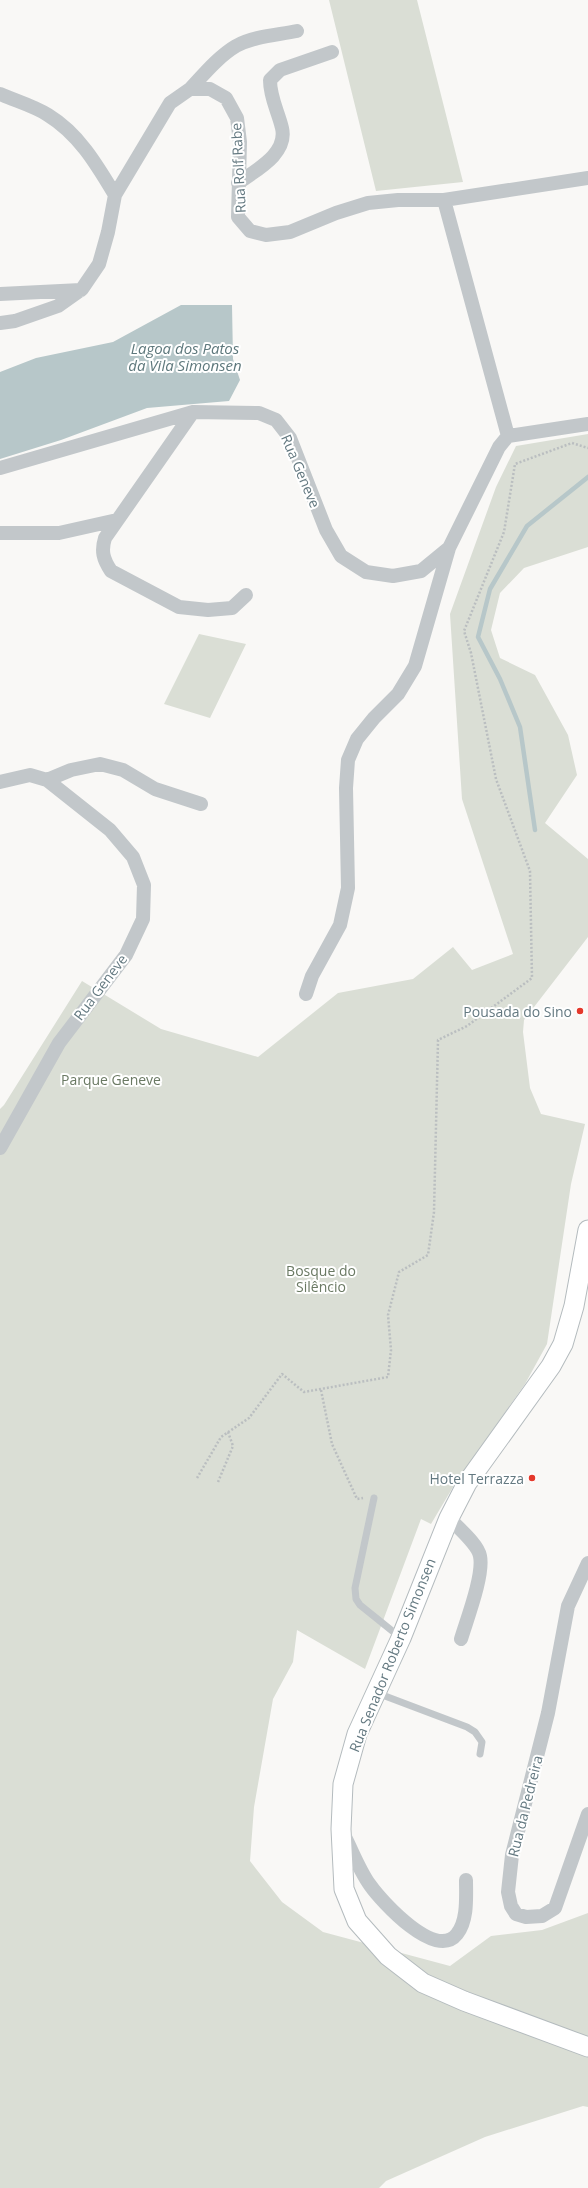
<svg xmlns="http://www.w3.org/2000/svg" width="588" height="2188" font-family="'Open Sans',sans-serif">
<rect width="100%" height="100%" fill="#f9f8f6"/>
<path fill="#daded5" d="M329,0H417L463,182L376,191Z
M588,434V547L524,568L500,593L491,630L500,658L535,675L568,735L577,775L545,823L588,859V937L524,1020L523,1032L530,1088L541,1114L585,1124L571,1184L547,1344L525,1384L456,1482L431,1524L421,1519L365,1669L297,1630L293,1662L273,1699L254,1807L250,1861L282,1902L323,1932L450,1966L491,1936L542,1930L588,1913V2107L583,2106L485,2137L386,2181L379,2188H0V1109L4,1105L82,981L161,1029L258,1057L338,993L413,979L453,947L472,970L513,954L462,799L450,614L496,487L516,446Z
M199,634L246,644L210,718L164,704Z"/>
<path fill="#b7c7c9" d="M181,305H232L233,359L240,380L229,401L147,408L61,440L0,459V372L36,358L113,342Z"/>
<g fill="none" stroke-linecap="round" stroke-linejoin="round">
<path stroke="#b7c7c9" stroke-width="4.5" d="M535,830L520,727L500,679L478,637L490,589L527,526L588,477"/>
<defs>
<path id="secondary" d="M588,1230L574,1306L563,1344L551,1366L467,1483L449,1518L401,1638L357,1734L343,1784L341,1829L344,1889L357,1921L388,1956L423,1983L464,2001L588,2047"/>
</defs>
<use href="#secondary" stroke="#b4bbbe" stroke-width="21"/>
<path stroke="#babec0" stroke-width="2.5" stroke-dasharray="2 2" stroke-linecap="butt" d="M321,1390L332,1444L357,1499L363,1498
M197,1478L221,1437L249,1418L282,1374L304,1392L388,1377L391,1350L388,1315L399,1272L428,1255L434,1212L438,1040L467,1026L532,978L530,871L496,779L471,653L464,631L504,532L515,464L572,443L588,448
M218,1482L233,1446L228,1432"/>
<path stroke="#c2c7ca" stroke-width="7" d="M374,1498L355,1588L356,1599L360,1605L401,1638
M377,1693L467,1727L475,1732L482,1742L480,1754"/>
<path stroke="#c2c7ca" stroke-width="14" d="M190,89C204,74 219,56 236,46C254,36 278,35 297,31
M0,94C16,101 34,106 48,115C79,134 97,165 115,195
M238,183C256,170 288,154 282,128C278,111 270,98 270,80L280,70L332,52
M444,200L508,436
M0,294L81,290
M0,323L15,321L58,306L82,289L99,264L108,232L115,195L170,103L190,89H210L226,98L237,118L240,142L238,217L250,231L266,235L290,232L336,213L368,203L398,200H444L588,178
M193,412L105,538C101,551 103,559 111,571L179,607L208,610L232,608L246,595
M508,436L588,424
M0,468L193,412L259,413L276,420L290,438L326,530L341,556L366,572L393,576L421,571L449,548L499,447L508,436
M0,533H59L117,520
M47,780L71,770L100,764L123,770L155,789L201,804
M0,782L30,775L47,780L110,830L133,857L144,885L143,919L126,955L59,1043L0,1148
M306,994L312,976L340,925L348,888L346,788L348,760L357,739L374,718L398,694L415,666L449,548
M449,1518C457,1527 478,1544 480,1556C484,1575 467,1619 461,1639
M588,1563L568,1606L548,1713L512,1855L508,1892L511,1906L516,1914L526,1917L542,1916L555,1908L588,1814
M343,1833C352,1850 359,1870 370,1885C382,1902 436,1961 457,1934C468,1920 466,1897 466,1880"/>
<use href="#secondary" stroke="#fff" stroke-width="19"/>
</g>
<g fill="#e4382b" stroke="#fff" stroke-width="1.5">
<circle cx="580" cy="1011" r="4"/>
<circle cx="532" cy="1478" r="4"/>
</g>
<g text-anchor="middle" dominant-baseline="central" stroke-width="4" stroke-linejoin="round" paint-order="stroke">
<g font-size="14" fill="#647981" stroke="#fff">
<text transform="translate(238 168) rotate(-93)">Rua Rolf Rabe</text>
<text transform="translate(301 471) rotate(67)">Rua Geneve</text>
<text transform="translate(100 987) rotate(-53)">Rua Geneve</text>
<text transform="translate(392 1655) rotate(-68)">Rua Senador Roberto Simonsen</text>
<text transform="translate(525 1806) rotate(-76)">Rua da Pedreira</text>
</g>
<g font-size="14" fill="#647981" stroke="#fff" text-anchor="end">
<text x="572" y="1011">Pousada do Sino</text>
<text x="524" y="1478">Hotel Terrazza</text>
</g>
<g font-size="14" fill="#6a7963" stroke="#fff">
<text x="111" y="1079">Parque Geneve</text>
<text x="321" y="1270">Bosque do<tspan x="321" dy="16">Silêncio</tspan></text>
</g>
<g font-size="15" font-style="italic" fill="#5e787c" stroke="#fff">
<text x="185" y="348">Lagoa dos Patos<tspan x="185" dy="17">da Vila Simonsen</tspan></text>
</g>
</g>
</svg>
